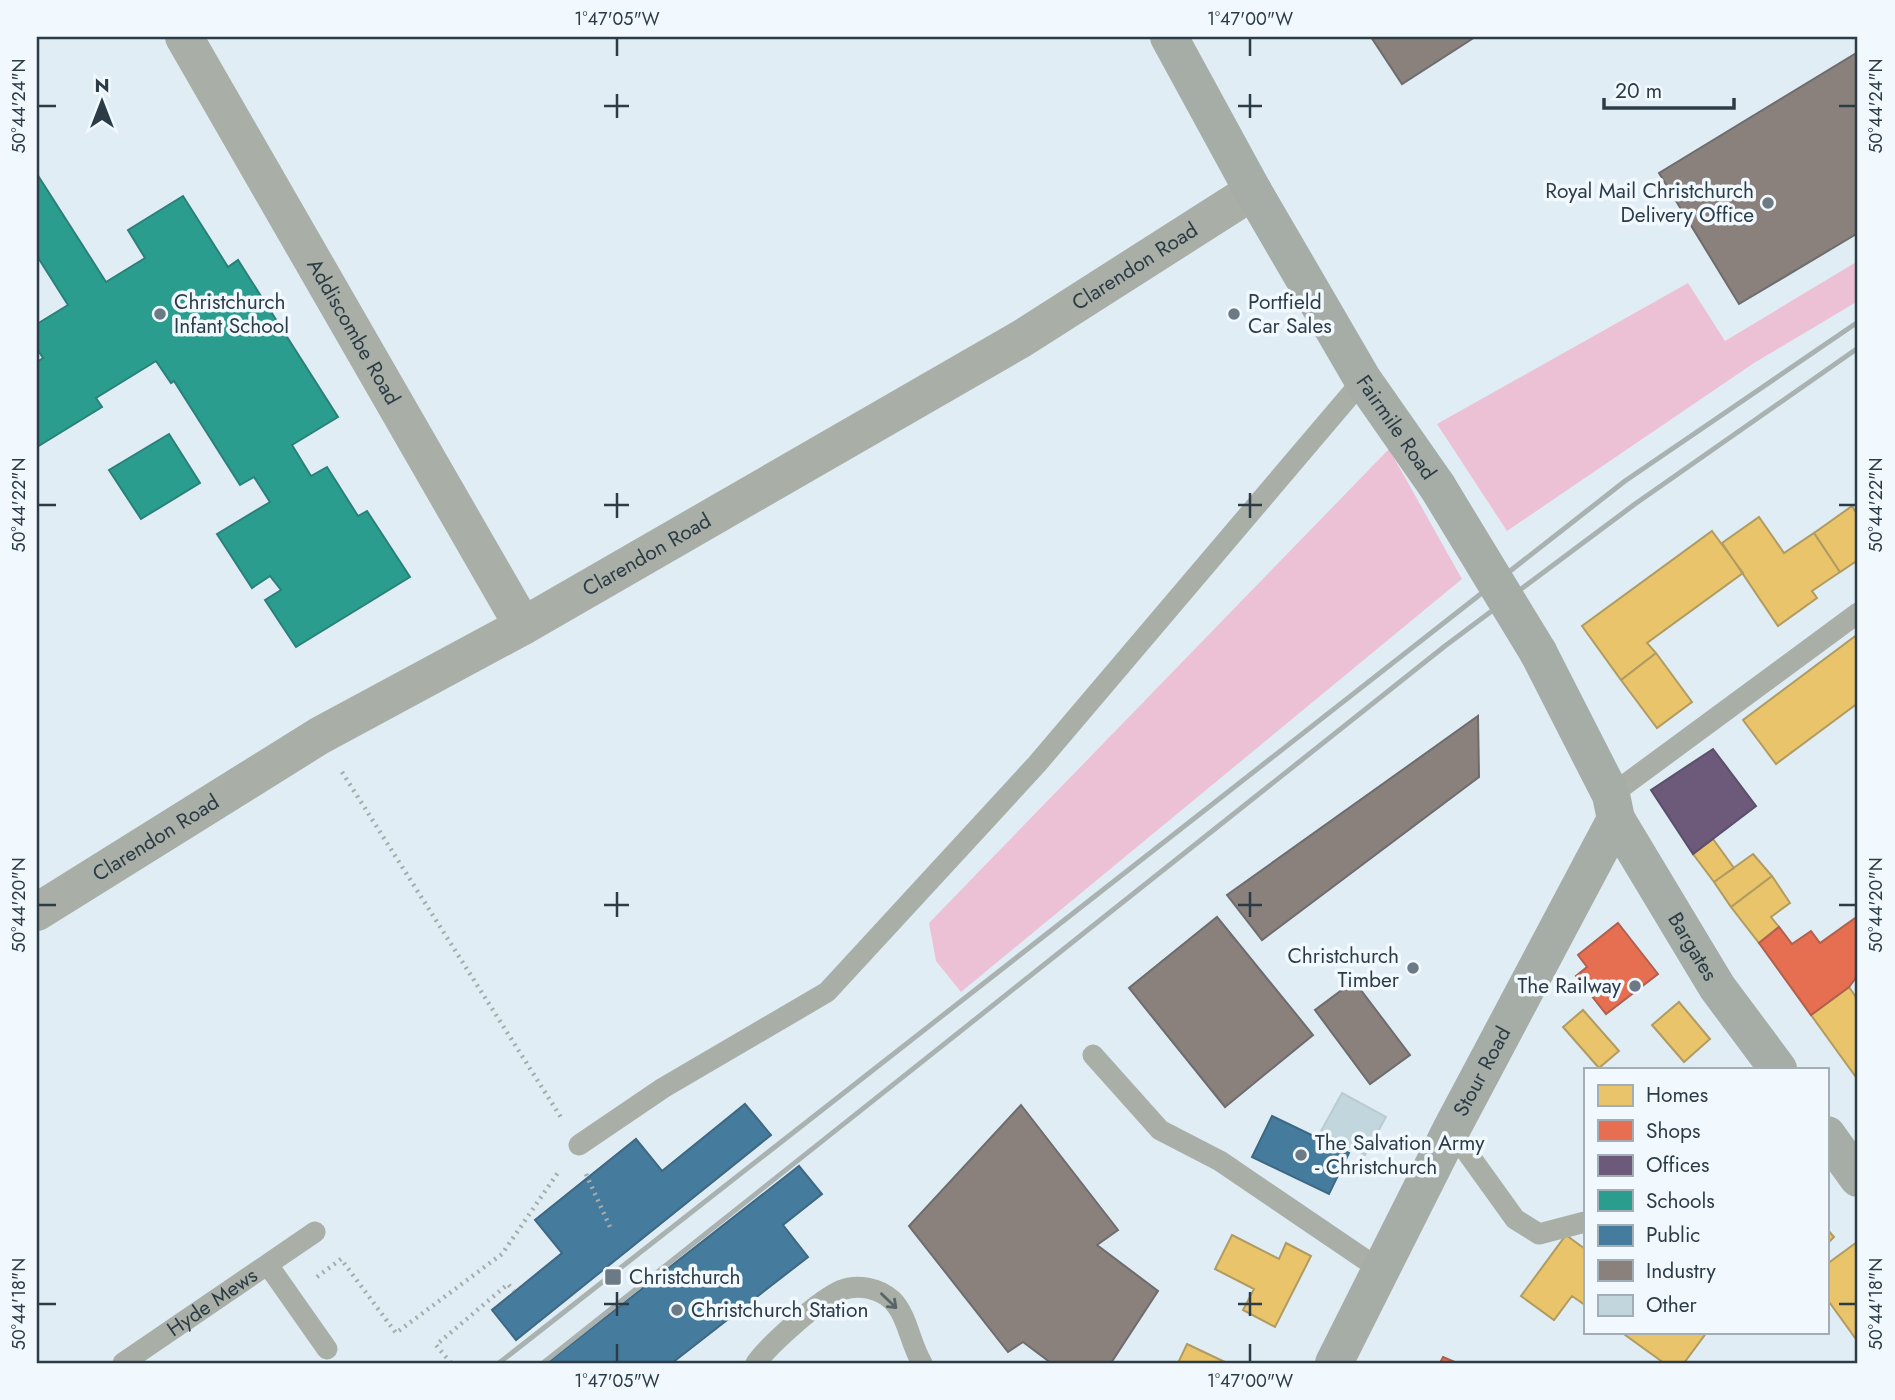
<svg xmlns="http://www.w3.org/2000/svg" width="1895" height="1400" font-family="Jost,sans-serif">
<rect width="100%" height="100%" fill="#e0edf5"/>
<path fill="#edc1d5" d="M1858,261V301L1754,363L1507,531L1437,424L1688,283L1725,341Z
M1389,449L1462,579L961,992L936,961L929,923Z"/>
<path fill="#e9c46a" stroke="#b09b60" stroke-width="2" d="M1852,506L1858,516V560L1840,572L1814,533Z
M1759,517L1784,553L1814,533L1840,572L1812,591L1817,598L1778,626L1722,543Z
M1712,531L1743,573L1647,643L1656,653L1621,680L1582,626Z
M1858,634V703L1776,764L1743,720Z
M1656,653L1692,702L1657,728L1621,680Z
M1713,839L1734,868L1714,882L1693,854Z
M1753,854L1772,876L1731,907L1714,882Z
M1772,876L1790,903L1771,917L1779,927L1759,943L1731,907Z
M1849,987L1858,1000V1080L1811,1015Z
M1679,1002L1710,1039L1684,1062L1652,1025Z
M1583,1010L1619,1051L1599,1068L1563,1027Z
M1827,1229L1834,1237L1827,1244Z
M1232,1235L1279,1259L1286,1243L1311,1256L1275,1327L1243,1310L1254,1289L1215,1269Z
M1566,1235L1585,1249V1305L1572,1296L1554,1320L1521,1296Z
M1857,1242L1858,1243V1342L1827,1299V1264Z
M1621,1332H1707L1684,1363H1664Z
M1187,1344L1227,1363H1178Z"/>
<path fill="#e76f51" stroke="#af604e" stroke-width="2" d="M1858,916V975L1849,987L1811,1015L1759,943L1779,927L1792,944L1811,931L1820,943Z
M1618,923L1658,974L1606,1014L1576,976L1587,967L1578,955Z
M1443,1357L1457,1363H1440Z"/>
<path fill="#6d597a" stroke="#5a506b" stroke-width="2" d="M1713,749L1756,806L1693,854L1651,790Z"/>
<path fill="#2a9d8f" stroke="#2b8079" stroke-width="2" d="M37,174L106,282L145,258L128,230L183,196L228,267L238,260L338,417L292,445L311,476L327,467L358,516L367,511L410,577L296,647L265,600L281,590L270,576L252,588L217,534L270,502L254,477L240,485L174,381L171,383L156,361L96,398L102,407L37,447V362L43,358L37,349V324L68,305L37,256Z
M169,434L200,483L141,519L109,470Z"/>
<path fill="#457b9d" stroke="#3e6883" stroke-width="2" d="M745,1104L771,1135L516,1340L492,1310L562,1253L535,1220L636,1139L662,1171Z
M1272,1116L1349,1153L1329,1194L1252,1157Z
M799,1166L822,1194L783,1225L808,1257L672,1363H547Z"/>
<path fill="#8a817c" stroke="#6e6c6c" stroke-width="2" d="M1371,37H1475L1402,84Z
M1858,52V233L1739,304L1659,173Z
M1478,716L1479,777L1262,940L1227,895Z
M1217,917L1313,1035L1225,1107L1129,988Z
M1354,981L1410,1055L1370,1084L1315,1010Z
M1021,1105L1118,1230L1097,1245L1158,1291L1111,1363H1051L1023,1342L1008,1352L909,1226Z"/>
<path fill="#c2d6dd" stroke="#bccbd2" stroke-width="2" d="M1342,1093L1386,1117L1365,1155L1321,1131Z"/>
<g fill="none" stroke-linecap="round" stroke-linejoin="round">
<path stroke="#a6acaa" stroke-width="4.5" stroke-dasharray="2 5" stroke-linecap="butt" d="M342,772L562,1119
M586,1174L610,1227
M317,1277L341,1259L396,1333L502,1254L559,1171
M451,1363L436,1345L508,1284L514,1291"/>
<g stroke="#a9afa6" stroke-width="21">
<path d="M1611,795L1858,613"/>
<path d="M1093,1055L1160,1130L1220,1161L1379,1269"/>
<path d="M1451,1130L1515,1219L1539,1234L1585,1222"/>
<path d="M579,1145L663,1088L827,992L1037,764L1363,380"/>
<path d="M268,1265L327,1349"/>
<path id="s1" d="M123,1363L315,1232"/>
<path d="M756,1363C770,1344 820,1299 842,1290C858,1284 879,1288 892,1300C908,1316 910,1344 922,1363"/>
</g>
<g stroke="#a9afa6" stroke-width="38">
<path id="s2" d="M184,37L523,626"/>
<path id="s3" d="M37,912L319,736L523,626L1021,339L1253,191"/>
</g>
<g stroke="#a6ada6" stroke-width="38">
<path id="s4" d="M1169,37L1253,191L1363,380L1437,486"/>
<path id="s5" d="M1538,652L1611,795L1616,819L1717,987L1778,1069"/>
<path d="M1827,1135L1858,1178"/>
<path id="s6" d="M1334,1363L1451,1130L1616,819"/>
</g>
<path stroke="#a9b2b0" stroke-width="5" d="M499,1363L1625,481L1858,322
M543,1363L1445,646L1635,504L1858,348"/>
<path stroke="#a6ada6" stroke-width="38" d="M1437,486L1538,652"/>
</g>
<defs><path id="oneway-shaft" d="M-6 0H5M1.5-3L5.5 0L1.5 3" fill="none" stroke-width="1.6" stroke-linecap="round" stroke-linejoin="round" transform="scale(1.75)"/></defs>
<use stroke="#586468" href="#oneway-shaft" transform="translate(889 1301) rotate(44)"/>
<path fill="none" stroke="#2c3c47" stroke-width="2.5" d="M617,38V56M1250,38V56M617,94V118M1250,94V118M38,106H56M604,106H629M1238,106H1262M1839,106H1856M617,493V518M1250,493V518M38,505H56M604,505H629M1238,505H1262M1839,505H1856M617,892V917M1250,892V917M38,905H56M604,905H629M1238,905H1262M1839,905H1856M617,1292V1316M1250,1292V1316M38,1304H56M604,1304H629M1238,1304H1262M1839,1304H1856M617,1344V1362M1250,1344V1362"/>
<g fill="#6b7a84" stroke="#f1f8fe" stroke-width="2.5">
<circle cx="1768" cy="203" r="7"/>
<circle cx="160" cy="314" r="7"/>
<circle cx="1234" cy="314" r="7"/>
<circle cx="1413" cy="968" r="7"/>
<circle cx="1635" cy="986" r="7"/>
<circle cx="1301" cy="1155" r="7"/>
<rect x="604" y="1268" width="18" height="18" rx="3.5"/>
<circle cx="677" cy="1310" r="7"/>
</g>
<g text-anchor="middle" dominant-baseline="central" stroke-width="7" stroke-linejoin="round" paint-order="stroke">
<g font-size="21" fill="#2c3c47" stroke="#f1f8fe" text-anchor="start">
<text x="1754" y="191" text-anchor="end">Royal Mail Christchurch<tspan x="1754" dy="24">Delivery Office</tspan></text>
<text x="174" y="302">Christchurch<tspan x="174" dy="24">Infant School</tspan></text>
<text x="1248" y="302">Portfield<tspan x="1248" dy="24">Car Sales</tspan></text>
<text x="1399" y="956" text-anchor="end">Christchurch<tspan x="1399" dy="24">Timber</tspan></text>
<text x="1621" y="986" text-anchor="end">The Railway</text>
<text x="1315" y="1143">The Salvation Army<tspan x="1315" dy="24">- Christchurch</tspan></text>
<text x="629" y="1277">Christchurch</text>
<text x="691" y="1310">Christchurch Station</text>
</g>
<g font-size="21" fill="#2c3c47" stroke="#f1f8fe">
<text stroke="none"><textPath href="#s3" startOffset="1274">Clarendon Road</textPath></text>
<text stroke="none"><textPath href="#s2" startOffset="340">Addiscombe Road</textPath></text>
<text stroke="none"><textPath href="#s4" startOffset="452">Fairmile Road</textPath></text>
<text stroke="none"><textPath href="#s3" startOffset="707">Clarendon Road</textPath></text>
<text stroke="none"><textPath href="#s3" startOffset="140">Clarendon Road</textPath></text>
<text stroke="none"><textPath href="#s5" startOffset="334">Bargates</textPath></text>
<text stroke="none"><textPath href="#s6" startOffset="327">Stour Road</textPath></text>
<text stroke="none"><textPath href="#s1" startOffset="108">Hyde Mews</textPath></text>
</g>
</g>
<rect width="1895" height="1400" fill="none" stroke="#f1f8fe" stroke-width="77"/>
<rect x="1584" y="1068" width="245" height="266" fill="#f1f8fe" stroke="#a2adb5" stroke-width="2"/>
<rect x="1598" y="1085" width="35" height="21" fill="#e9c46a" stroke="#a2adb5" stroke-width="2"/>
<text x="1646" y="1102" font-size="21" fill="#2c3c47">Homes</text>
<rect x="1598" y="1120" width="35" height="21" fill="#e76f51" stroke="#a2adb5" stroke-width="2"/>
<text x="1646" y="1138" font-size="21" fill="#2c3c47">Shops</text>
<rect x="1598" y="1155" width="35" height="21" fill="#6d597a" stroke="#a2adb5" stroke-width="2"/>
<text x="1646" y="1172" font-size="21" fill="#2c3c47">Offices</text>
<rect x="1598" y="1190" width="35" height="21" fill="#2a9d8f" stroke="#a2adb5" stroke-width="2"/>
<text x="1646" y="1208" font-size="21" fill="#2c3c47">Schools</text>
<rect x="1598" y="1225" width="35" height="21" fill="#457b9d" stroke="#a2adb5" stroke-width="2"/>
<text x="1646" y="1242" font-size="21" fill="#2c3c47">Public</text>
<rect x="1598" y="1260" width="35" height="21" fill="#8a817c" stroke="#a2adb5" stroke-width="2"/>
<text x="1646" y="1278" font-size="21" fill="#2c3c47">Industry</text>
<rect x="1598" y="1295" width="35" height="21" fill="#c2d6dd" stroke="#a2adb5" stroke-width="2"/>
<text x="1646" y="1312" font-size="21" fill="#2c3c47">Other</text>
<g transform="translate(102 102)" stroke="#f1f8fe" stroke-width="5" paint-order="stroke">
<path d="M0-5L12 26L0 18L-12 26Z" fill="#2c3c47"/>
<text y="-10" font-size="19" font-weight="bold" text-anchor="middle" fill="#2c3c47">N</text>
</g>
<path d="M1604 98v10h130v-10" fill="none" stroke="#2c3c47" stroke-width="3.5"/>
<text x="1615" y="98" font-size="21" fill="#2c3c47" stroke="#f1f8fe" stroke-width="5" paint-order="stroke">20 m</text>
<rect x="38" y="38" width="1818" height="1324" fill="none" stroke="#2c3c47" stroke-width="2.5"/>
<g font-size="18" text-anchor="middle" fill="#2c3c47">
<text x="617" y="25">1°47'05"W</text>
<text x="1250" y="25">1°47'00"W</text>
<text transform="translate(19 106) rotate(-90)" y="6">50°44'24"N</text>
<text transform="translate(1876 106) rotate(-90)" y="6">50°44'24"N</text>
<text transform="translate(19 505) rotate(-90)" y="6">50°44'22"N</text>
<text transform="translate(1876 505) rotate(-90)" y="6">50°44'22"N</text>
<text transform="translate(19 905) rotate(-90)" y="6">50°44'20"N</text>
<text transform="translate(1876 905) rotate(-90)" y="6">50°44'20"N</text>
<text transform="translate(19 1304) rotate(-90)" y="6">50°44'18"N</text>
<text transform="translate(1876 1304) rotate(-90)" y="6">50°44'18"N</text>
<text x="617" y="1387">1°47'05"W</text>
<text x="1250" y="1387">1°47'00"W</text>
</g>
</svg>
